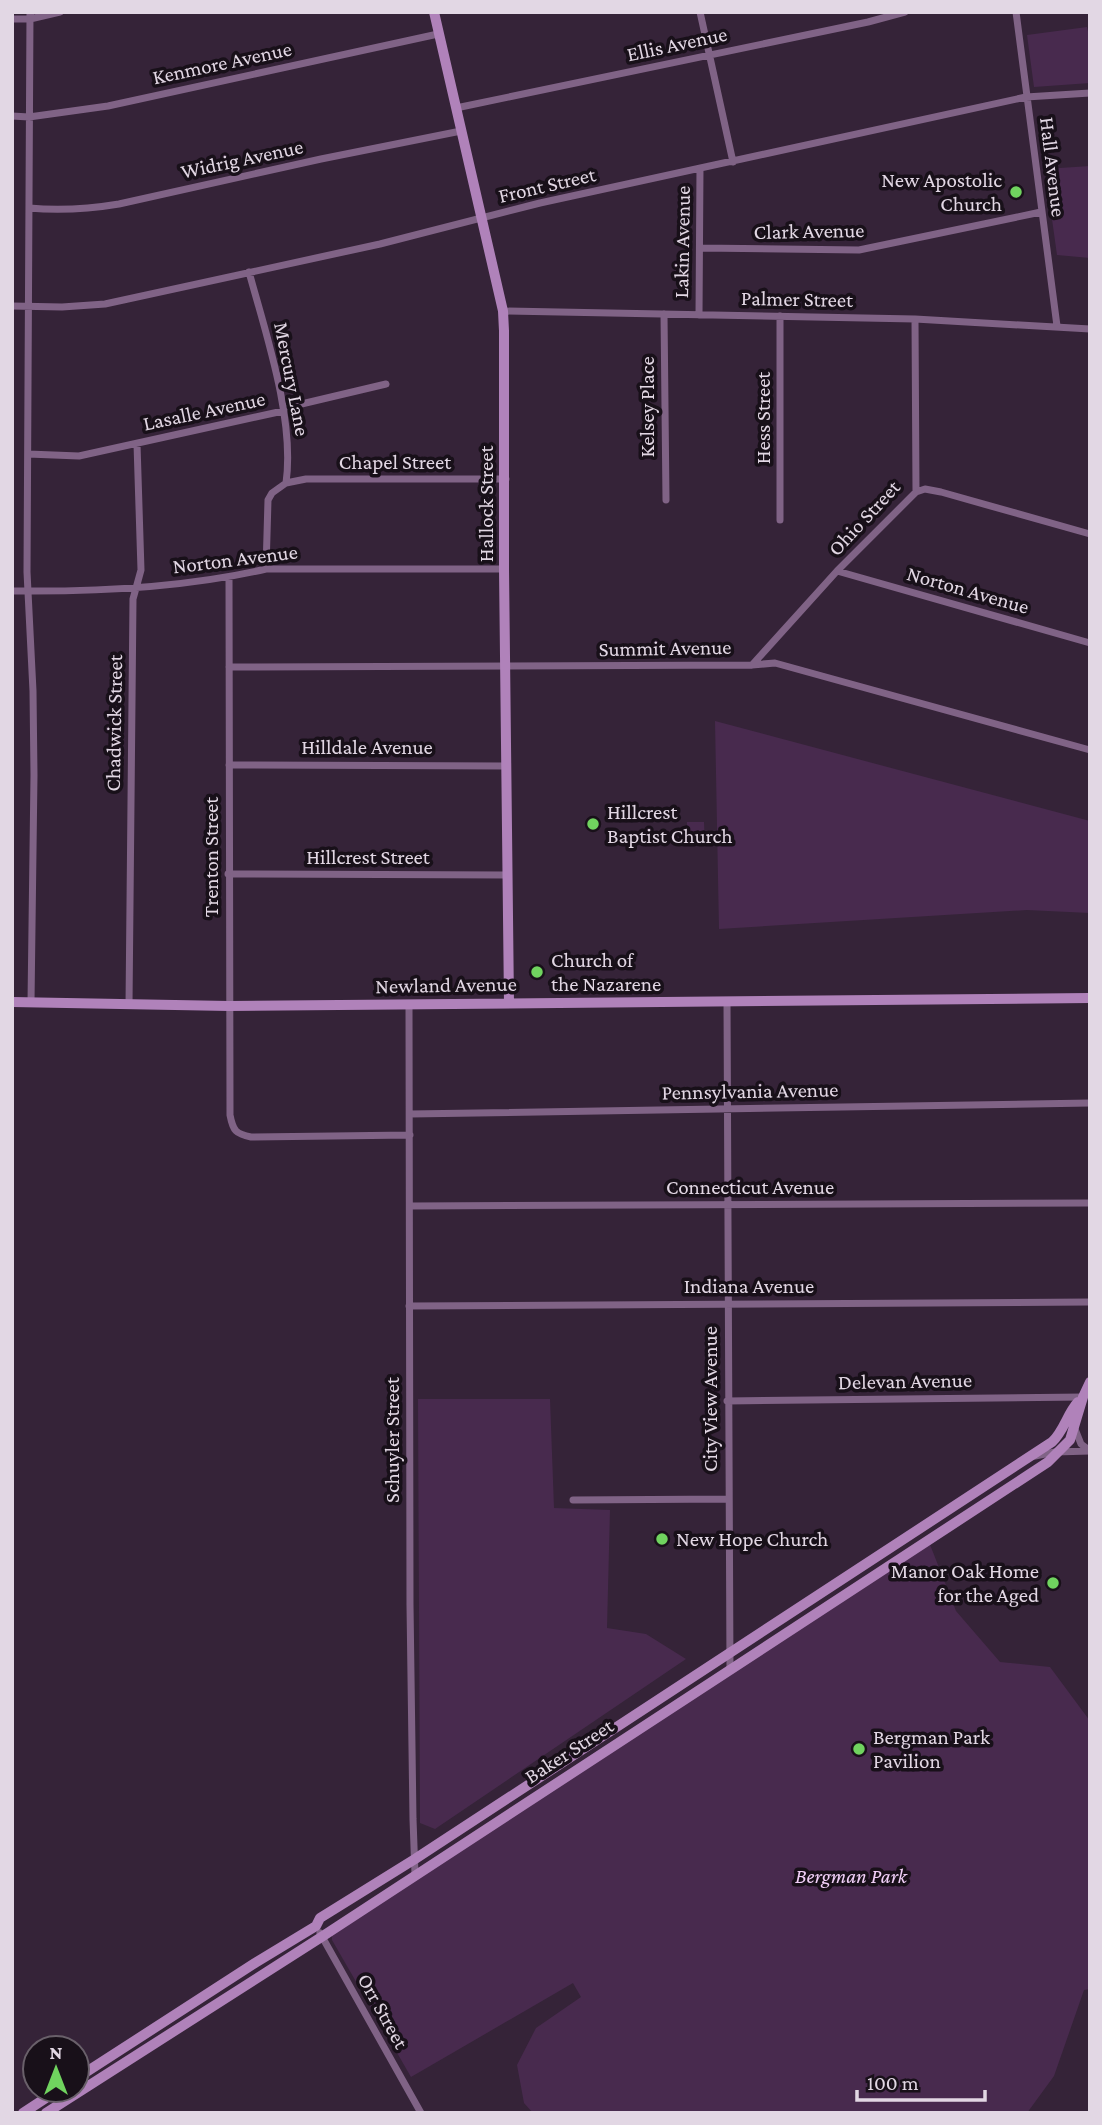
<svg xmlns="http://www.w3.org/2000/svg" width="1102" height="2125" font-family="'Crimson Pro',serif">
<rect width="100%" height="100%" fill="#352338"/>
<path fill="#482a4e" d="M1087,27L1090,41V83L1034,87L1027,35Z
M1090,166V258L1057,255L1045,169Z
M715,721L1090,821V913L1027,910L719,929Z
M687,822H704L705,846H687Z
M418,1399H550L554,1508L610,1510L607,1628L646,1634L686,1659L435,1829L420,1823Z
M929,1542L956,1611L1000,1662L1050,1667L1090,1721V1989L1084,1990L1054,2076L1027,2113H533L524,2103L517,2065L536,2028L581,1997L573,1983L411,2077L332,1940V1935Z"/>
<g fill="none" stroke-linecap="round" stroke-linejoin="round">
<path stroke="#806386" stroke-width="7" d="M30,12L27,572L33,691L34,775L31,1002
M700,12L733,162
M1016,12L1057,326
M12,19H30L60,12
M456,108L868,22L905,12
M12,116L29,117L108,106L438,34
M29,208C60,211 89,209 119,204L321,159L461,131
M700,248L859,250L1041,212
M249,272C266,334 295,420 286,483L272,493L268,500L266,569
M12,306L62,307L105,304L380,244L540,203L1026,97L1090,93
M503,311L915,319L1090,329
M664,314L666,500
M699,315L700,168
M28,454L79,456L283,411L293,406L386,384
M286,483L306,479H506
M916,492L925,489L941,492L1090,534
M780,520V316
M837,571L1090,643
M229,578L230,1115C233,1131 236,1134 251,1137L410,1135
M12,591C97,592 184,588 266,569H504
M752,665L837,571L916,492L915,319
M229,667L752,665L775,663L1090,750
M229,765L506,766
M228,874L507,875
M727,1001L730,1670
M129,1005L133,599L141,570L137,444
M409,1005L410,1605L413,1819L415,1874
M410,1114L1090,1103
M410,1206L1090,1203
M409,1306L1090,1302
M727,1401L1083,1397
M1075,1429L1081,1444L1089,1450
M1035,1456L1055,1452L1090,1451
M573,1500L728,1499
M320,1933L421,2113"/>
<path stroke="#b082ba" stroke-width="10" d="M434,12L503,311L504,331V569L509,1003
M12,1002L229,1006L1090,998
M77,2078L255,1963L316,1926L320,1918L415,1859L1052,1442C1064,1431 1067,1414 1078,1402
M23,2113L58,2090
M46,2113L323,1936L1048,1462L1070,1440L1083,1397L1090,1382"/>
</g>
<g fill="#70d35f" stroke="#181019" stroke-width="2.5">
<circle cx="1016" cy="192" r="7"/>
<circle cx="593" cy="824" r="7"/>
<circle cx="537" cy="972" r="7"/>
<circle cx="662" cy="1539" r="7"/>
<circle cx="1053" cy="1583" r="7"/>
<circle cx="859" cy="1749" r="7"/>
</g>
<g text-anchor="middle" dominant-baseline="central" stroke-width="7" stroke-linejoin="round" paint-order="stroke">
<g font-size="21" fill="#e2d7e4" stroke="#181019">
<text transform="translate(677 44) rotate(-12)">Ellis Avenue</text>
<text transform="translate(222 63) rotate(-12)">Kenmore Avenue</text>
<text transform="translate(242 159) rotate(-12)">Widrig Avenue</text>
<text transform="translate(1053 167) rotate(83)">Hall Avenue</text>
<text transform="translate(547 185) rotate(-13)">Front Street</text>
<text transform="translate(809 231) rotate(-1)">Clark Avenue</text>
<text transform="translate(682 242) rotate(-89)">Lakin Avenue</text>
<text transform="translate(797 299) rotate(1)">Palmer Street</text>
<text transform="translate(292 379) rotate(79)">Mercury Lane</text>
<text transform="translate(647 407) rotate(-90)">Kelsey Place</text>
<text transform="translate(204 411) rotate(-12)">Lasalle Avenue</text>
<text transform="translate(763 418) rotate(-90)">Hess Street</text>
<text x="395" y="462">Chapel Street</text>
<text transform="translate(486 504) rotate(-90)">Hallock Street</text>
<text transform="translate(864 518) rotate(-47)">Ohio Street</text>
<text transform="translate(235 559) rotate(-7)">Norton Avenue</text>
<text transform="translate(968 590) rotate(16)">Norton Avenue</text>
<text transform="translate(665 648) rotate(-1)">Summit Avenue</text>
<text transform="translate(114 723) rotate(-89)">Chadwick Street</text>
<text x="367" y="747">Hilldale Avenue</text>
<text transform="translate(211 857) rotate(-90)">Trenton Street</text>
<text x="368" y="857">Hillcrest Street</text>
<text transform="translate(446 985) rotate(-1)">Newland Avenue</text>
<text transform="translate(750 1091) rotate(-1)">Pennsylvania Avenue</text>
<text x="750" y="1187">Connecticut Avenue</text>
<text x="749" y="1286">Indiana Avenue</text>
<text transform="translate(905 1381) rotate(-1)">Delevan Avenue</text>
<text transform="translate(710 1399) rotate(-90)">City View Avenue</text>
<text transform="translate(392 1440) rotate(-90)">Schuyler Street</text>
<text transform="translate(569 1751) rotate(-33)">Baker Street</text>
<text transform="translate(383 2011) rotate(61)">Orr Street</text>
</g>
<g font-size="21" fill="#e2d7e4" stroke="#181019" text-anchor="start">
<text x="1002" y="180" text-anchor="end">New Apostolic<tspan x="1002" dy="24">Church</tspan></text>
<text x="607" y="812">Hillcrest<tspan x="607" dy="24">Baptist Church</tspan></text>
<text x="551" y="960">Church of<tspan x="551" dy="24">the Nazarene</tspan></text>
<text x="676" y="1539">New Hope Church</text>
<text x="1039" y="1571" text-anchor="end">Manor Oak Home<tspan x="1039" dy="24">for the Aged</tspan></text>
<text x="873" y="1737">Bergman Park<tspan x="873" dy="24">Pavilion</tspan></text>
</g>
<g font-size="21" font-style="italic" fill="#f2d0f9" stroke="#181019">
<text x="851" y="1876">Bergman Park</text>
</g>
</g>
<rect width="1102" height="2125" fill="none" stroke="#e2d7e4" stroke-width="28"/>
<g transform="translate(56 2069)"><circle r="33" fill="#181019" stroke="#69606a" stroke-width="2"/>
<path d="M0-5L12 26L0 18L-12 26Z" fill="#70d35f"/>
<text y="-10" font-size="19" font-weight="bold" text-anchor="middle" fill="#e2d7e4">N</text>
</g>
<path d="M857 2090v10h128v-10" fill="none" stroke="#e2d7e4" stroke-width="3.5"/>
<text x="867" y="2090" font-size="21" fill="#e2d7e4" stroke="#181019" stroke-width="5" paint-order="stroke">100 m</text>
</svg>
